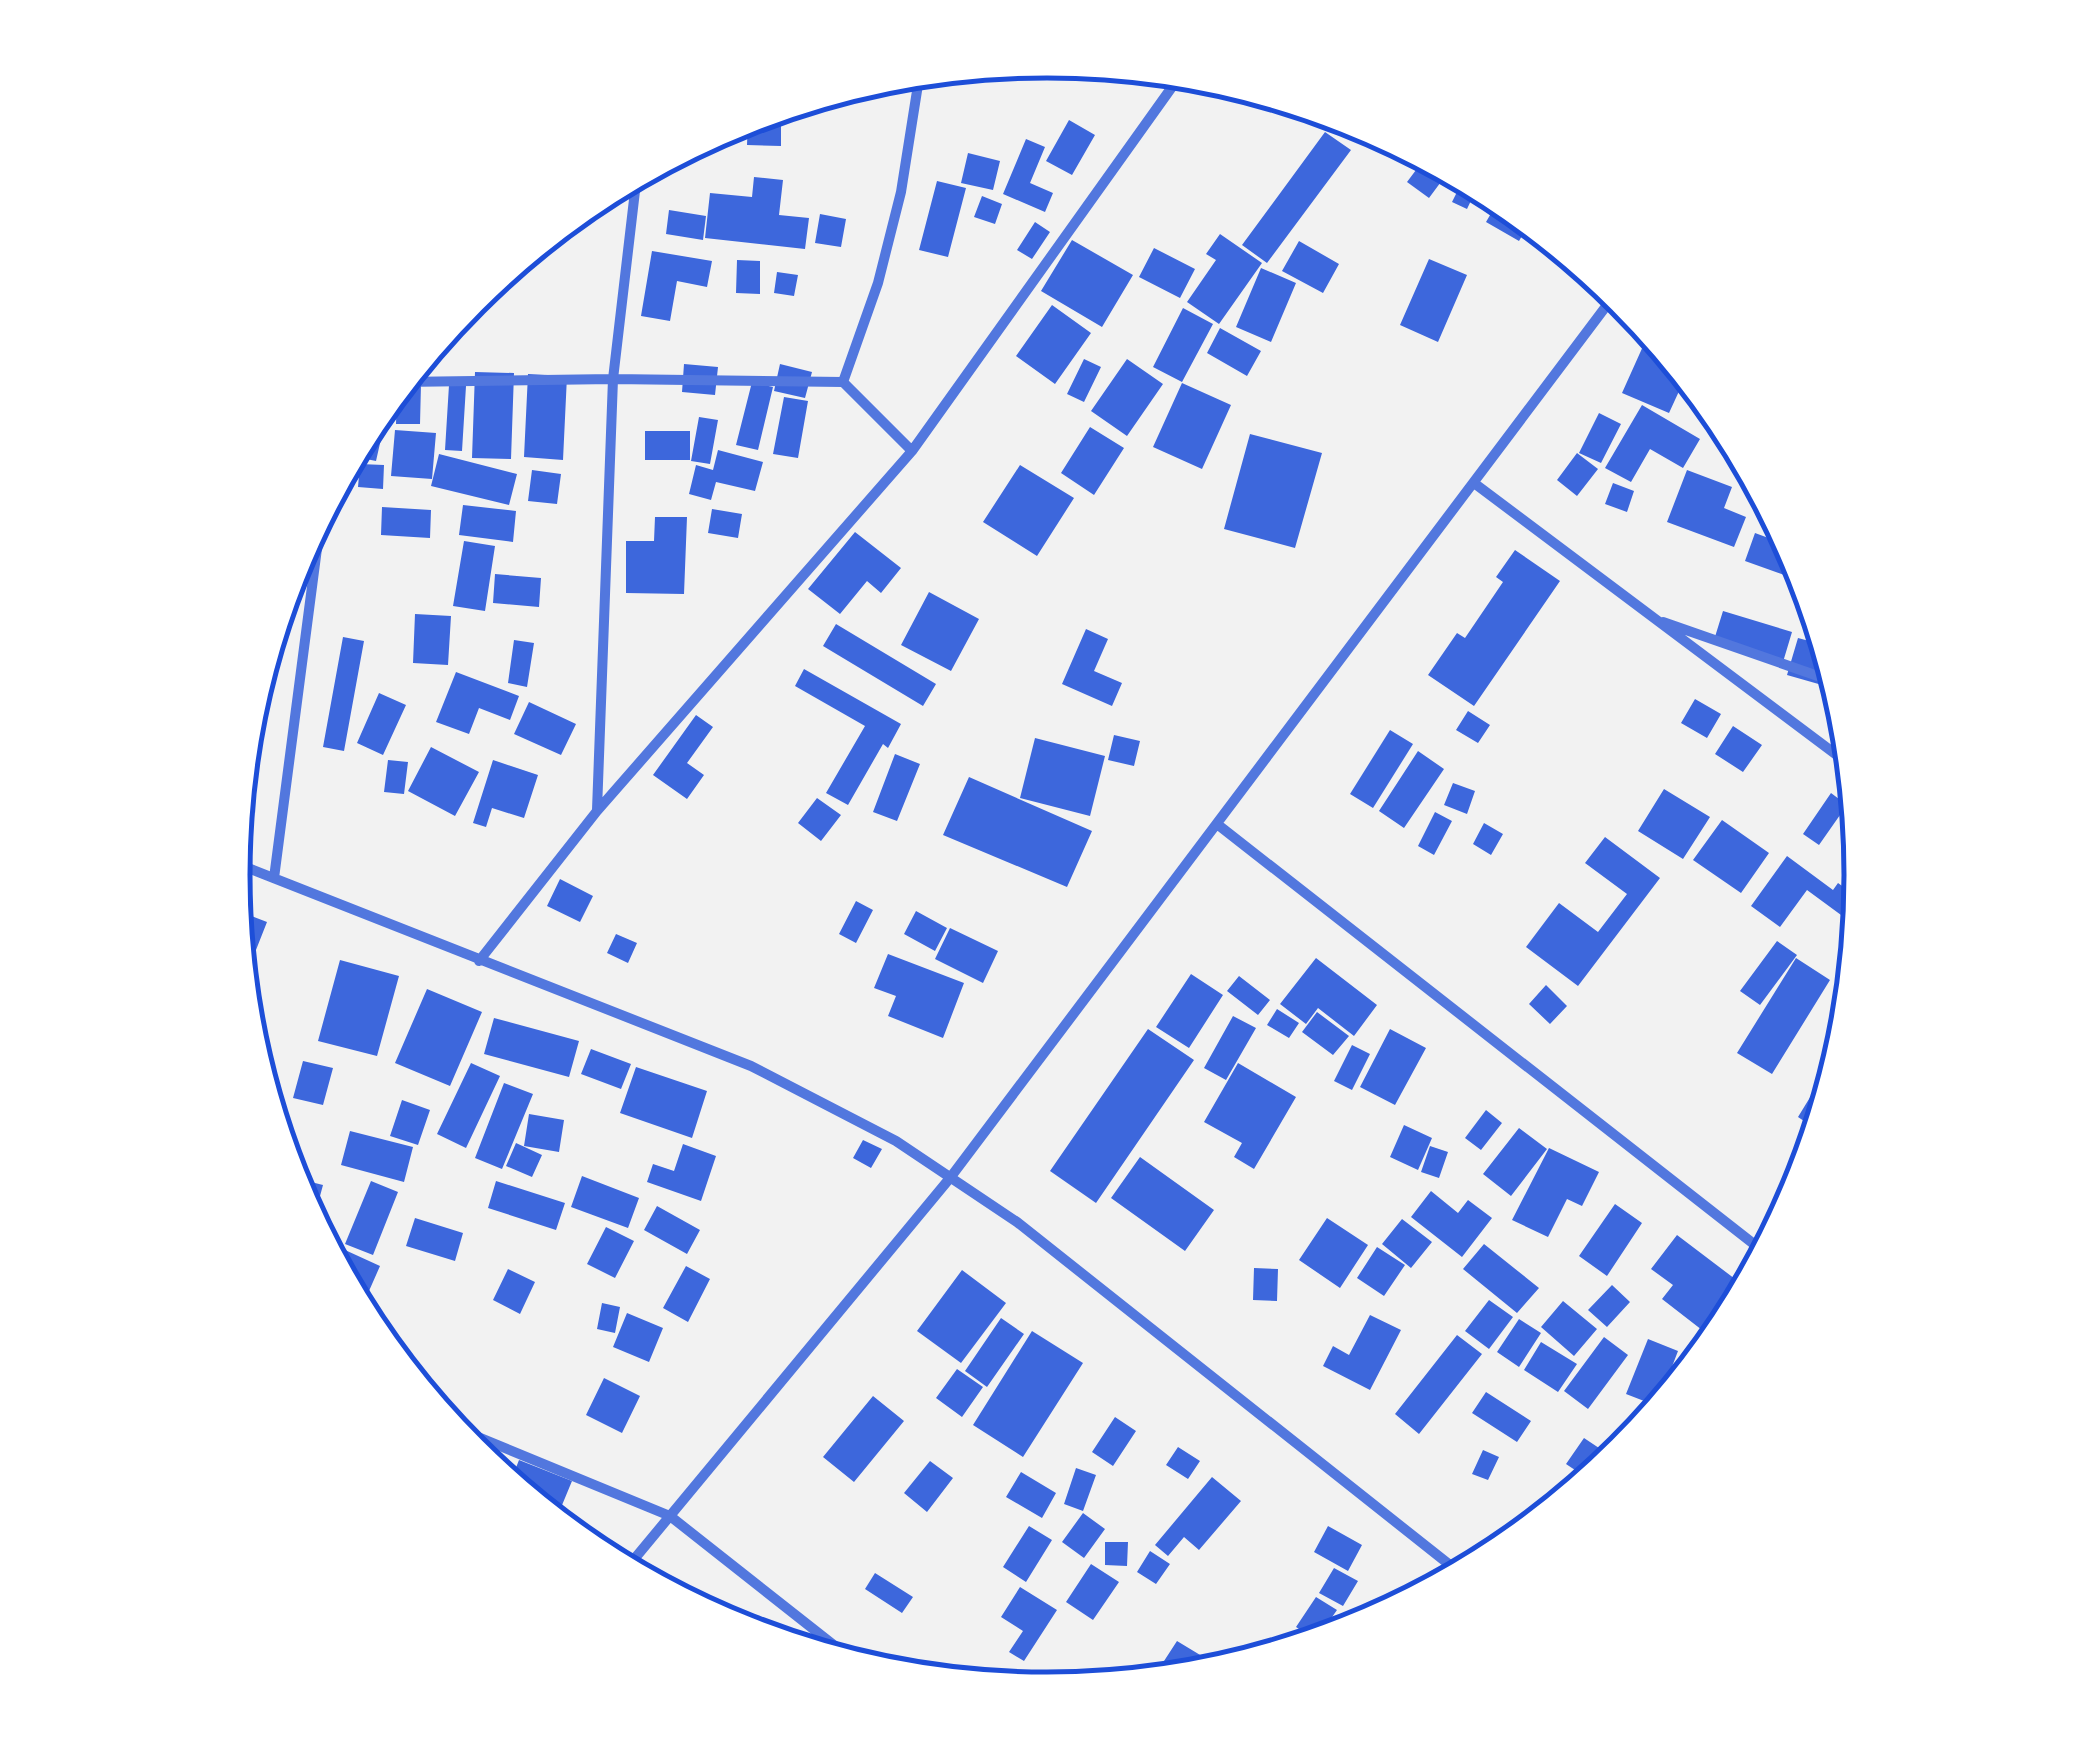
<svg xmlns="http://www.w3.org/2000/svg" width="2093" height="1749" font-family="'IBM Plex Sans',sans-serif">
<rect width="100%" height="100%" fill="#f2f2f2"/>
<path fill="#3d67dc" d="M1021,62L1018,76L983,67V66Z
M781,108V146L747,145L748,118Z
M1069,120L1095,135L1072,175L1046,161Z
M1325,132L1351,150L1267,263L1242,245Z
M1026,139L1045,147L1030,183L1053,193L1045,212L1003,194Z
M968,153L1000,161L993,190L961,183Z
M1425,158L1449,171L1429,198L1407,182Z
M754,177L783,180L779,215L809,218L805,249L705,238L710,193L752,197Z
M1464,178L1478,186L1467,209L1452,202Z
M937,181L966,188L948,257L919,250Z
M982,196L1002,204L995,224L974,217Z
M1500,198L1530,222L1519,241L1486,222Z
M669,210L706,216L703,240L666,234Z
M820,214L846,219L841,247L815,243Z
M1035,222L1050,232L1032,259L1017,250Z
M1220,234L1262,263L1219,324L1187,302L1216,260L1206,254Z
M1072,240L1133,275L1102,327L1041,291Z
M1299,241L1339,264L1323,293L1282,271Z
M1154,248L1195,269L1180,298L1139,277Z
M528,251L530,272L512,273L511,265Z
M652,251L712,261L707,287L677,281L670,321L641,316Z
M1429,259L1467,275L1438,342L1400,325Z
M737,260L760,261V294L736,293Z
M1261,268L1296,283L1271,342L1236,327Z
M777,272L798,275L794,296L774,293Z
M1052,305L1091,333L1055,384L1016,356Z
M1183,308L1213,324L1182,382L1153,367Z
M1220,328L1261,351L1247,376L1207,353Z
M1644,344L1668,355L1686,376L1669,413L1622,393Z
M1084,359L1101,367L1084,402L1067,394Z
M1127,359L1163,384L1127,436L1091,411Z
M684,364L718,367L715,395L682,392Z
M780,364L812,372L805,398L774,391Z
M475,372L514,373L511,459L472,458Z
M528,374L567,376L563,460L524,457Z
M752,382L773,387L758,450L736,445Z
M401,383L421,384L420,424H396L397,389Z
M1182,383L1231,405L1202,469L1153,447Z
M449,385L466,386L462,451L445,450Z
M784,397L808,401L798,458L773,454Z
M1642,405L1700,439L1683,468L1650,449L1631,482L1605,468Z
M1599,413L1621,424L1601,463L1579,453Z
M699,417L718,420L710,464L691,461Z
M367,426L383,430L376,461L351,456Z
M1090,427L1124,448L1094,495L1061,473Z
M395,430L436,433L432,479L391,476Z
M645,431H690V460H645Z
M1250,434L1322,453L1295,548L1224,529Z
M718,450L763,462L755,491L716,482L711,500L689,494L696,465L713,470Z
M1577,453L1598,469L1577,496L1557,480Z
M439,454L517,474L509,505L431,486Z
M360,464L384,465L383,489L358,487Z
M1020,465L1074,498L1037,556L983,522Z
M532,470L561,474L557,504L528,501Z
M1687,470L1732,487L1724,508L1746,517L1734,547L1667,522Z
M1613,483L1634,491L1627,512L1605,504Z
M463,505L516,511L513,542L459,535Z
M382,507L431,510L430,538L381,535Z
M712,509L742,514L738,538L708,533Z
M655,517H687L684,594L626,593V541H654Z
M855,532L901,568L881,593L867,581L840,614L808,589Z
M1755,533L1790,546L1801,570L1798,580L1745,561Z
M464,541L495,546L485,611L453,606Z
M1515,550L1560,581L1474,706L1428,675L1457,633L1465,638L1503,582L1496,577Z
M495,574L541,578L539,607L493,603Z
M929,592L979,619L951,671L901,645Z
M1723,611L1792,632L1783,662L1714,640Z
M415,614L451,616L448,665L413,663Z
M836,624L936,684L923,706L823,646Z
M1086,629L1108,639L1094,671L1122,683L1112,706L1062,684Z
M343,637L364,641L344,751L323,747Z
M1798,638L1824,645L1829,661L1822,685L1787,675Z
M514,640L534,643L527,687L508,683Z
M804,669L901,724L888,748L883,744L848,805L826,793L865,726L795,686Z
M456,672L519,696L510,720L479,708L469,734L436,722Z
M255,690L271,693L257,745L245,742L248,715Z
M379,693L406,705L383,755L357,743Z
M1695,699L1721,714L1707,738L1681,723Z
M529,702L576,724L561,755L514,734Z
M1468,711L1490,725L1478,743L1456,730Z
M696,715L713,727L687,763L704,775L687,799L653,775Z
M1733,726L1762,745L1743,772L1715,754Z
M1390,730L1413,744L1373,808L1350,794Z
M1114,735L1140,741L1134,766L1108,760Z
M1035,738L1105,756L1090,816L1020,798Z
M431,747L479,772L455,816L408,791Z
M1418,751L1444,769L1404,828L1379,811Z
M895,754L920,764L897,821L873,812Z
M388,760L408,762L404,794L384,792Z
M493,760L538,775L524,818L492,808L486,827L473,823Z
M969,777L1092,831L1067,887L943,835Z
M1453,783L1475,791L1467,814L1444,805Z
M1664,789L1710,817L1683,859L1638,831Z
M1831,793L1847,805L1819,845L1803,834Z
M817,798L841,815L821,841L798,823Z
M1435,812L1452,821L1434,855L1418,846Z
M1722,820L1769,853L1741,893L1693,860Z
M1484,823L1503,834L1491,855L1473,844Z
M1605,837L1660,878L1578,986L1526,947L1559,903L1598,932L1627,894L1585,863Z
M1787,856L1833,890L1838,883L1859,898L1856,926L1807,890L1780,927L1751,906Z
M560,879L593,896L580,922L547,906Z
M856,901L873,910L856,943L839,934Z
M236,910L267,922L243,983L241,968Z
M916,911L947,928L935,951L904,934Z
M950,928L998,951L983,983L935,959Z
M616,934L637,943L628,963L607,953Z
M1777,941L1797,955L1760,1005L1740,991Z
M888,954L964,983L943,1038L888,1016L896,996L874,988Z
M1316,958L1377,1005L1354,1036L1318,1008L1306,1024L1280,1004Z
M1796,958L1830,980L1772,1074L1737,1053Z
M340,960L399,976L377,1056L318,1041Z
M1191,974L1223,995L1189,1048L1156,1027Z
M1239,976L1270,1000L1258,1015L1227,991Z
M1546,985L1567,1006L1550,1024L1529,1004Z
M427,989L482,1012L450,1086L395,1063Z
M1277,1009L1299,1023L1289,1038L1267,1025Z
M1317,1012L1349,1036L1333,1055L1302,1032Z
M1233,1016L1256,1028L1226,1080L1204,1068Z
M494,1018L579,1041L569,1077L484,1054Z
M1148,1029L1194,1060L1096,1203L1050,1171Z
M1390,1029L1426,1048L1395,1105L1360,1087Z
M1352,1045L1370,1054L1352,1090L1334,1081Z
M591,1049L631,1064L621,1089L581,1074Z
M1839,1050H1840L1816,1129L1798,1117Z
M303,1061L333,1068L323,1105L293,1098Z
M471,1063L500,1076L466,1148L437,1134Z
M1238,1063L1296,1097L1254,1169L1234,1157L1242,1143L1204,1122Z
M636,1067L707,1091L692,1138L620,1113Z
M504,1083L533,1094L502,1169L475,1158Z
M402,1100L430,1110L418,1145L390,1136Z
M1486,1110L1502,1123L1481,1150L1465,1138Z
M529,1114L564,1120L559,1152L524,1146Z
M1404,1125L1432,1138L1418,1170L1390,1157Z
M1519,1128L1547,1149L1511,1196L1483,1174Z
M350,1131L413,1147L404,1182L341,1165Z
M863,1140L882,1149L871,1168L853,1158Z
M516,1143L542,1155L532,1177L506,1166Z
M683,1144L716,1156L701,1201L647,1182L653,1164L674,1171Z
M1430,1146L1448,1152L1439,1178L1421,1172Z
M1549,1148L1599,1172L1582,1206L1567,1199L1548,1237L1512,1220Z
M1140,1157L1214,1210L1185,1251L1111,1198Z
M582,1176L639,1198L628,1228L571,1207Z
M291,1177L323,1185L313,1222L294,1186Z
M371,1181L398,1192L373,1255L345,1244Z
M496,1181L565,1203L556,1230L488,1208Z
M1431,1191L1458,1213L1468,1200L1492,1218L1462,1257L1411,1217Z
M1615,1204L1642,1223L1607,1276L1579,1256Z
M657,1206L700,1230L687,1254L644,1230Z
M415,1218L463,1233L455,1261L406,1246Z
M1327,1218L1368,1245L1340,1288L1299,1260Z
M1402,1219L1432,1242L1411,1268L1382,1244Z
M606,1227L634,1241L615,1278L587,1264Z
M1677,1235L1739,1282L1702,1330L1662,1299L1673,1285L1651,1269Z
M1484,1244L1539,1288L1517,1313L1463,1269Z
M1377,1247L1405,1265L1384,1296L1357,1278Z
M345,1250L380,1266L369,1291L344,1280L337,1267Z
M686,1266L710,1279L688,1322L663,1308Z
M1254,1268L1278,1269L1277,1301L1253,1300Z
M508,1269L535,1282L520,1314L493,1300Z
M962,1270L1006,1303L961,1363L917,1331Z
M1612,1285L1630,1302L1607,1327L1588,1310Z
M1489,1300L1513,1317L1489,1349L1465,1331Z
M1563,1301L1597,1329L1574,1356L1541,1327Z
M602,1303L620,1307L615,1333L597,1329Z
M627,1313L663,1328L649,1362L613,1347Z
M1370,1315L1401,1330L1370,1390L1323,1366L1333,1346L1349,1355Z
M1718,1316L1726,1323L1723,1327L1690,1368L1680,1361Z
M1001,1318L1024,1334L987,1387L965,1371Z
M1519,1319L1541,1333L1519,1367L1497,1352Z
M1032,1331L1083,1363L1023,1457L973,1425Z
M1457,1335L1482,1354L1419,1434L1395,1414Z
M1604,1337L1628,1355L1588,1409L1564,1391Z
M1648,1339L1678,1351L1657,1406L1626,1394Z
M1541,1342L1577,1364L1558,1392L1524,1370Z
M957,1369L983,1387L962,1417L936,1398Z
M604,1378L640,1396L622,1433L586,1415Z
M1486,1392L1531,1421L1517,1442L1472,1413Z
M873,1396L904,1421L854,1482L823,1457Z
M1115,1417L1136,1431L1113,1466L1092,1452Z
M1628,1418L1642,1426L1622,1451L1597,1472Z
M1584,1438L1605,1452L1587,1478L1566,1464Z
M1178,1447L1200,1461L1188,1479L1166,1465Z
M1483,1450L1499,1457L1488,1480L1472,1474Z
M519,1460L572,1481L560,1510L528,1498L510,1483Z
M930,1461L953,1478L927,1512L904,1493Z
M1076,1468L1096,1475L1083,1511L1064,1504Z
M1021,1472L1056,1493L1042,1518L1006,1497Z
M1212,1477L1241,1501L1199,1550L1184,1537L1168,1556L1155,1545Z
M1083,1513L1105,1529L1084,1558L1062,1542Z
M1029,1526L1052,1540L1026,1582L1003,1567Z
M1328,1526L1362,1545L1348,1571L1314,1552Z
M1105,1542H1128L1127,1566L1105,1565Z
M1150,1551L1170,1564L1156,1584L1137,1572Z
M1091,1564L1119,1582L1093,1620L1066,1602Z
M1334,1568L1358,1581L1343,1606L1319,1593Z
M875,1573L913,1597L902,1613L865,1589Z
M1020,1587L1057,1610L1024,1661L1009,1652L1023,1631L1001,1617Z
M1316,1597L1337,1610L1316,1640L1296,1627Z
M1353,1615L1369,1621L1348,1630Z
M1295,1632L1308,1642L1280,1651Z
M1177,1641L1220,1667L1218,1669L1153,1678Z"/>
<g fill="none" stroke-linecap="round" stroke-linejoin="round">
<path stroke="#5277de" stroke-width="10" d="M402,382L613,379L843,382L912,451
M843,382L878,283L901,192L920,72
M1474,483L1850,765
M1663,622L1835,682
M597,810L613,379L637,174
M1217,824L1764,1252
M233,862L751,1066L896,1141L1017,1222L1460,1573
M274,878L322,510
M479,961L597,811L912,451L1182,73
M449,1425L670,1516L859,1665
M626,1569L950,1178L1616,293"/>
</g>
<path d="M0 0H2093V1749H0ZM250 875a797 797 0 1 1 1594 0a797 797 0 1 1-1594 0Z" fill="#fff" fill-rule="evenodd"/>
<path fill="none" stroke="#1d4ed8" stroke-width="5" d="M250 875a797 797 0 1 1 1594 0a797 797 0 1 1-1594 0Z"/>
</svg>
